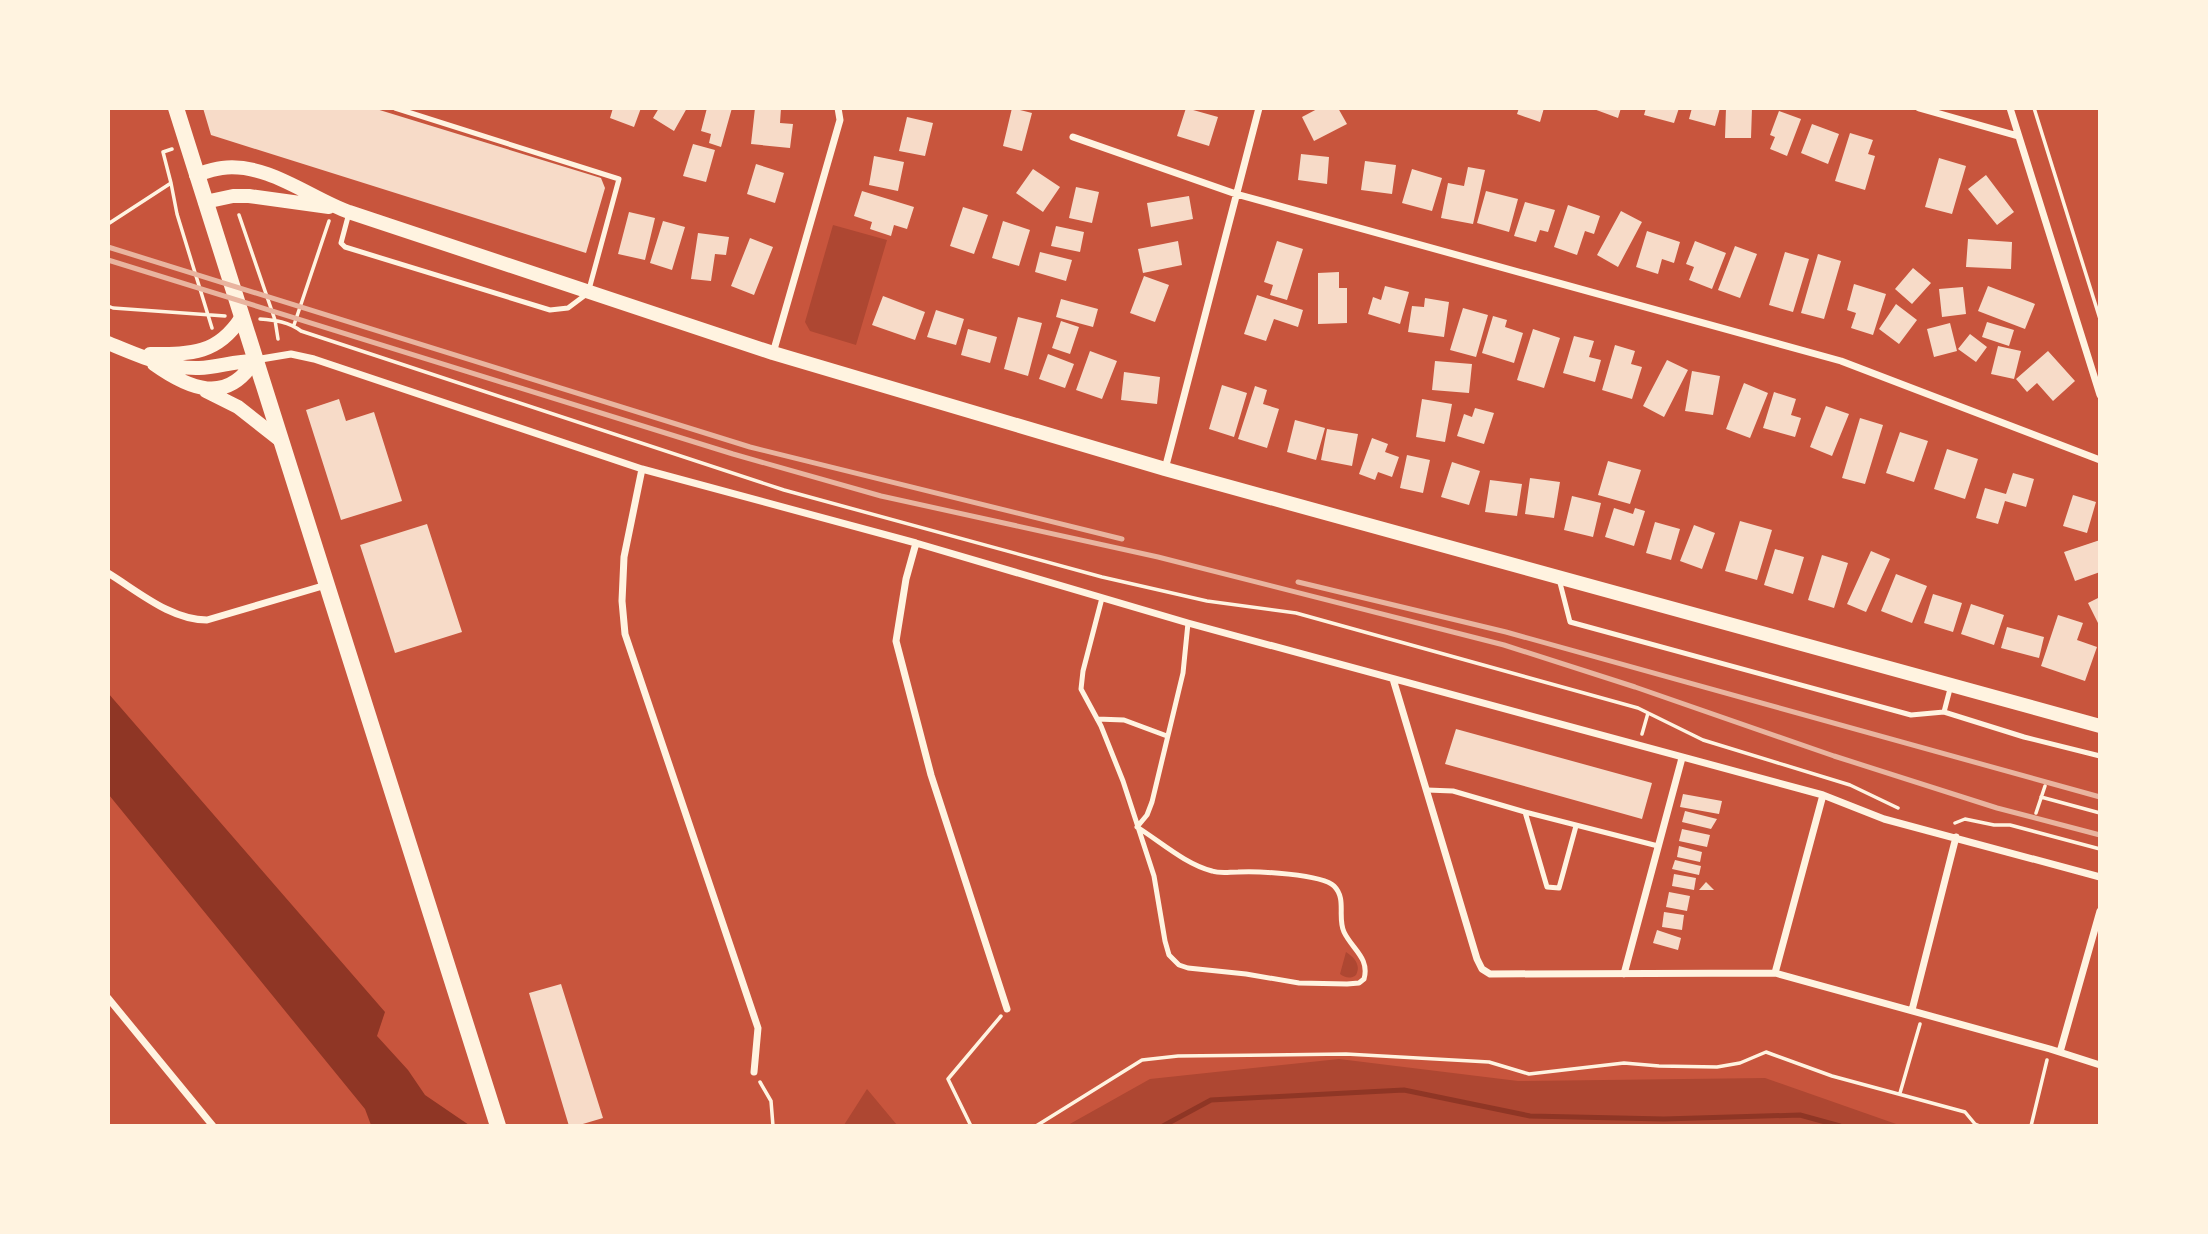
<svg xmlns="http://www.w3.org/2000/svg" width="2208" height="1234" font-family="'IBM Plex Sans',sans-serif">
<rect width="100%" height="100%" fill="#c8553d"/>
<path fill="#ae4732" d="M833,225L887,240L856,345L810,331L805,322Z
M1346,952C1355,958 1361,965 1356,975C1351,979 1345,978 1340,974Z
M1339,1059L1518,1081L1765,1078L1899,1125H1068L1150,1079Z
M867,1089L897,1125H844Z"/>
<path fill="#8f3625" d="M108,693L385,1012L377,1036L408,1070L425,1095L469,1125H371L365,1109L109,795Z"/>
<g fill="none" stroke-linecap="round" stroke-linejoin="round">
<path stroke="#8f3625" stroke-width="5" d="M1163,1126L1211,1100L1404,1090L1530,1116L1664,1119L1800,1115L1840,1126"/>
</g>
<path fill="#f7dbc8" d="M203,108H373L601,178L605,188L586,253L211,135Z
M613,108H641L634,127L610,118Z
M659,108H687L674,131L653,118Z
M707,108H732L721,147L709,143L711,134L701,131Z
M755,108H781L780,123L793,124L790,148L751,144Z
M1012,108L1032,113L1022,151L1003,146Z
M1186,108L1218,117L1209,146L1177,136Z
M1319,108H1338L1347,124L1314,141L1302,117Z
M1519,108H1544L1540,122L1517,114Z
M1591,108H1621L1618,118Z
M1646,108H1679L1674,123L1644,115Z
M1692,108H1720L1715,126L1689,119Z
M1726,108H1752L1751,138H1725Z
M1779,111L1801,119L1787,156L1770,149L1775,137L1770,135Z
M907,117L933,123L925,156L899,151Z
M1812,124L1839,134L1828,164L1801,153Z
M1850,133L1873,140L1868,154L1875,156L1865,190L1835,181Z
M693,144L715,150L706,182L683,176Z
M1301,154L1329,157L1327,184L1298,180Z
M874,156L904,162L898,191L869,185Z
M1939,158L1966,166L1952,214L1925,207Z
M1365,161L1396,165L1392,194L1361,190Z
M756,164L784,173L775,203L747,194Z
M1468,167L1485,170L1473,224L1441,218L1448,183L1464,186Z
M1033,169L1060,187L1043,212L1016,193Z
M1412,169L1442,178L1432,211L1402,203Z
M1986,175L2014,212L1997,225L1968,189Z
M1076,187L1099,192L1092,223L1069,218Z
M862,191L914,207L907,229L894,225L891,236L870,229L872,222L854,216Z
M1486,191L1518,199L1509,232L1477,223Z
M1189,196L1193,219L1151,227L1147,203Z
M1525,202L1555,210L1548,232L1540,230L1536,242L1514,236Z
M1568,205L1600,216L1594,234L1585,231L1577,255L1554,247Z
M963,207L988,215L974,254L950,246Z
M1621,211L1642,222L1618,267L1597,255Z
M629,212L655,218L645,260L618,254Z
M663,221L685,227L672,270L650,263Z
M1003,221L1030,230L1019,266L992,258Z
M1056,226L1084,232L1080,252L1051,246Z
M1647,231L1680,242L1674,263L1662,259L1658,274L1636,267Z
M698,233L729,237L726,255L715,254L711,281L691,279Z
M750,238L773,247L754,295L731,286Z
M1968,239L2012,242L2011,269L1966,267Z
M1178,241L1182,265L1143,273L1138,249Z
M1277,241L1303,249L1287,300L1270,295L1273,285L1264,282Z
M1695,241L1726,253L1712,289L1689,280L1694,267L1686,264Z
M1735,246L1757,254L1740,298L1718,290Z
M1040,252L1072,260L1066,281L1035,272Z
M1785,252L1809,259L1793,312L1769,305Z
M1818,254L1841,261L1824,319L1801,313Z
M1913,268L1931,283L1912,304L1895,289Z
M1339,272V288H1347V323L1318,324V273Z
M1144,276L1169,285L1155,322L1130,313Z
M1854,284L1886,294L1873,335L1851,328L1856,313L1847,310Z
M1385,286L1409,292L1400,324L1368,314L1373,297L1381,300Z
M1988,286L2035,304L2025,329L1978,311Z
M1963,287L1966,314L1942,317L1939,289Z
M1257,295L1303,310L1298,327L1274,319L1266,341L1244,334Z
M883,296L925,312L915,340L872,325Z
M1425,298L1449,302L1444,337L1408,332L1412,306L1424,307Z
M1061,299L1098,309L1093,327L1056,317Z
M1896,304L1917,320L1899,344L1879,329Z
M1463,308L1488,315L1476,357L1450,350Z
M936,310L964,319L956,345L927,337Z
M1493,316L1507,320L1505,327L1523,333L1514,363L1482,353Z
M1018,317L1042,323L1028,376L1004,369Z
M1061,321L1079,327L1070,354L1052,348Z
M1987,322L2014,330L2009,346L1982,337Z
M1950,323L1957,351L1934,357L1927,329Z
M968,329L997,337L990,363L961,355Z
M1533,329L1560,338L1544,388L1517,380Z
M1970,334L1987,347L1976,362L1958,349Z
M1574,336L1594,341L1589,357L1601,360L1595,382L1563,373Z
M1615,345L1635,351L1631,364L1642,367L1632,399L1602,390Z
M1998,346L2021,351L2014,379L1991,374Z
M1090,351L1117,361L1102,399L1076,390Z
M2048,351L2075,381L2053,401L2037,383L2027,392L2016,379Z
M1048,354L1074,364L1065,388L1039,379Z
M1667,360L1688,370L1664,417L1643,406Z
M1435,361L1472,364L1469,393L1432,390Z
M1692,371L1720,376L1713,415L1685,411Z
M1124,372L1160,377L1157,404L1121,400Z
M1744,383L1768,393L1750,438L1726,429Z
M1222,385L1247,393L1234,437L1209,429Z
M1255,386L1267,390L1263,404L1279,409L1267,448L1238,439Z
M1774,392L1796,399L1791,415L1801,418L1795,437L1763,428Z
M339,399L346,421L374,412L402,501L341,520L306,410Z
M1422,399L1452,404L1445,442L1416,437Z
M1826,406L1849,414L1832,456L1810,447Z
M1475,408L1494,413L1484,444L1457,436L1464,414L1472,417Z
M1860,418L1883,425L1865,484L1842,478Z
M1295,420L1325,428L1316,460L1287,452Z
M1327,429L1358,434L1352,466L1321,460Z
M1900,432L1928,441L1914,482L1886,473Z
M1372,438L1388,444L1385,452L1399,457L1392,477L1378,472L1375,480L1359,474Z
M1947,449L1978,459L1965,499L1934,489Z
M1407,455L1430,460L1423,493L1400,488Z
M1608,461L1641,470L1630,504L1598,495Z
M1452,462L1480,471L1469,505L1441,497Z
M2013,473L2034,479L2026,507L2005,501L1998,524L1976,518L1985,488L2006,494Z
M1530,478L1560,482L1554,518L1525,514Z
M1490,480L1522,484L1517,516L1485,512Z
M2073,495L2096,502L2087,533L2063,526Z
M1572,496L1601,503L1593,537L1564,530Z
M1614,508L1633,514L1635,508L1645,511L1634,546L1605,537Z
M1740,521L1772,530L1757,580L1725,571Z
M1655,522L1680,529L1671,560L1646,553Z
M427,524L462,632L395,653L360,545Z
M1694,525L1715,533L1702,569L1680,561Z
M2100,540V572L2075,581L2064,552Z
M1775,549L1804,557L1793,594L1764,585Z
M1871,551L1890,559L1866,612L1847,604Z
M1822,555L1848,563L1834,608L1808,600Z
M1896,574L1927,586L1912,623L1881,611Z
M1933,594L1962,603L1953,632L1924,623Z
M2100,597V627L2088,603Z
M1971,604L2004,615L1994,645L1961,634Z
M2058,615L2083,623L2077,640L2097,647L2085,681L2041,666Z
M2007,627L2044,637L2039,658L2001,648Z
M1456,729L1652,783L1642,819L1445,764Z
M1683,794L1722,801L1719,814L1680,807Z
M1685,811L1717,819L1711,829L1682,822Z
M1682,829L1710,835L1707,847L1679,841Z
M1679,846L1702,852L1700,862L1677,857Z
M1675,860L1701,866L1699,875L1672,869Z
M1674,874L1696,878L1694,890L1672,886Z
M1706,882L1714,890H1699Z
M1669,892L1690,896L1687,911L1666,907Z
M1664,912L1684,915L1682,930L1662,927Z
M1657,930L1681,938L1678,950L1653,943Z
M561,984L603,1118L576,1126H569L529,993Z"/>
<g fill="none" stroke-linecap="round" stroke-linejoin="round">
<path stroke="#fff3e0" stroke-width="3.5" d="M2034,108L2100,319
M171,183L163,152L172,149
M239,215L275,320L278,339
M108,224L171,183L177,214L212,328
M108,306L113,308L225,316
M260,319C275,320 289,322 301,331L784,490L1102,577L1207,601L1296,613L1638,708L1703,740L1850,785L1898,808
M294,325L329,221
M1642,734L1648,713
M2041,797L2100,813
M2036,813L2045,786
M1955,823L1965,819L1994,825H2010L2100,849
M760,1082L771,1101L773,1126
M1900,1093L1920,1024
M971,1126L948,1079L1001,1016
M1036,1126L1142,1060L1178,1056L1346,1054L1489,1062L1529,1074L1624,1063L1659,1066L1717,1067L1740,1063L1766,1052L1832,1076L1965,1112L1975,1124L1980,1126
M2031,1126L2047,1060"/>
<path stroke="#fff3e0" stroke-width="5" d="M349,213L341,243L345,247L550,310L568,308L588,293L619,179L395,108
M1559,579L1570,622L1911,715L1944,712
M1102,598L1083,671L1081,689L1101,726L1123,781L1154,876L1165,941L1169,955L1179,965L1188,968L1246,974L1299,983L1347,984L1359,983L1364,979C1370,958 1352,949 1344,932C1337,917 1347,899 1334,886C1322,874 1257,871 1238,872C1229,872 1221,874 1212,871C1185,864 1161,842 1137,827
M1951,685L1944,712L2024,737L2100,756
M1097,719L1124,720L1167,736
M1427,790L1453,791L1525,812L1658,846
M1525,812L1547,887L1559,888L1576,826
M1137,827L1147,815L1152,802L1183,673L1188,623"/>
<path stroke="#fff3e0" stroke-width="7" d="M1919,108L2018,136
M2010,108L2100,395
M1073,137L1236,194L1841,361L2100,460
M773,353L840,120L838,108
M255,360L291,354L314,359L642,469L916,543L1188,623L1823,795L1884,819L2100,877
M642,469L624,557L622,601L625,634L758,1028L754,1072
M1165,469L1259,108
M916,543L906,579L896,641L931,775L1007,1009
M108,573C139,592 171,620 207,620L326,585
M1393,679L1477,959L1482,969L1490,974L1775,973L2050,1049L2100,1065
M1775,973L1823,795
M1624,974L1682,758
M108,998L213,1126
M1912,1010L1956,837
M2060,1052L2100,911"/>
<path stroke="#fff3e0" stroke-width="14" d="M196,175C205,172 213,169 222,168C267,162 310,198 349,212L773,353L1165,469L2100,726
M205,202L233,196H249L329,207
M108,343C137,355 167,369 199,368C218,367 235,361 254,361
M150,354C190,354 217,355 241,318
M154,364C189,389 227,405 254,361
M206,391L238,407L280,440"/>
<path stroke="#fff3e0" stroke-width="16" d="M176,108L498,1126"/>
<path stroke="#e9b49f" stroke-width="5" d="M108,247L750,447L1122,539
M108,260L733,454L881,496L1158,557L1504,645L1635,687L1834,756L1997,808L2100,835
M1298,582L1506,632L2100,797"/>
</g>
<rect width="2208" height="1234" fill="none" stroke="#fff3e0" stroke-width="220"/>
</svg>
